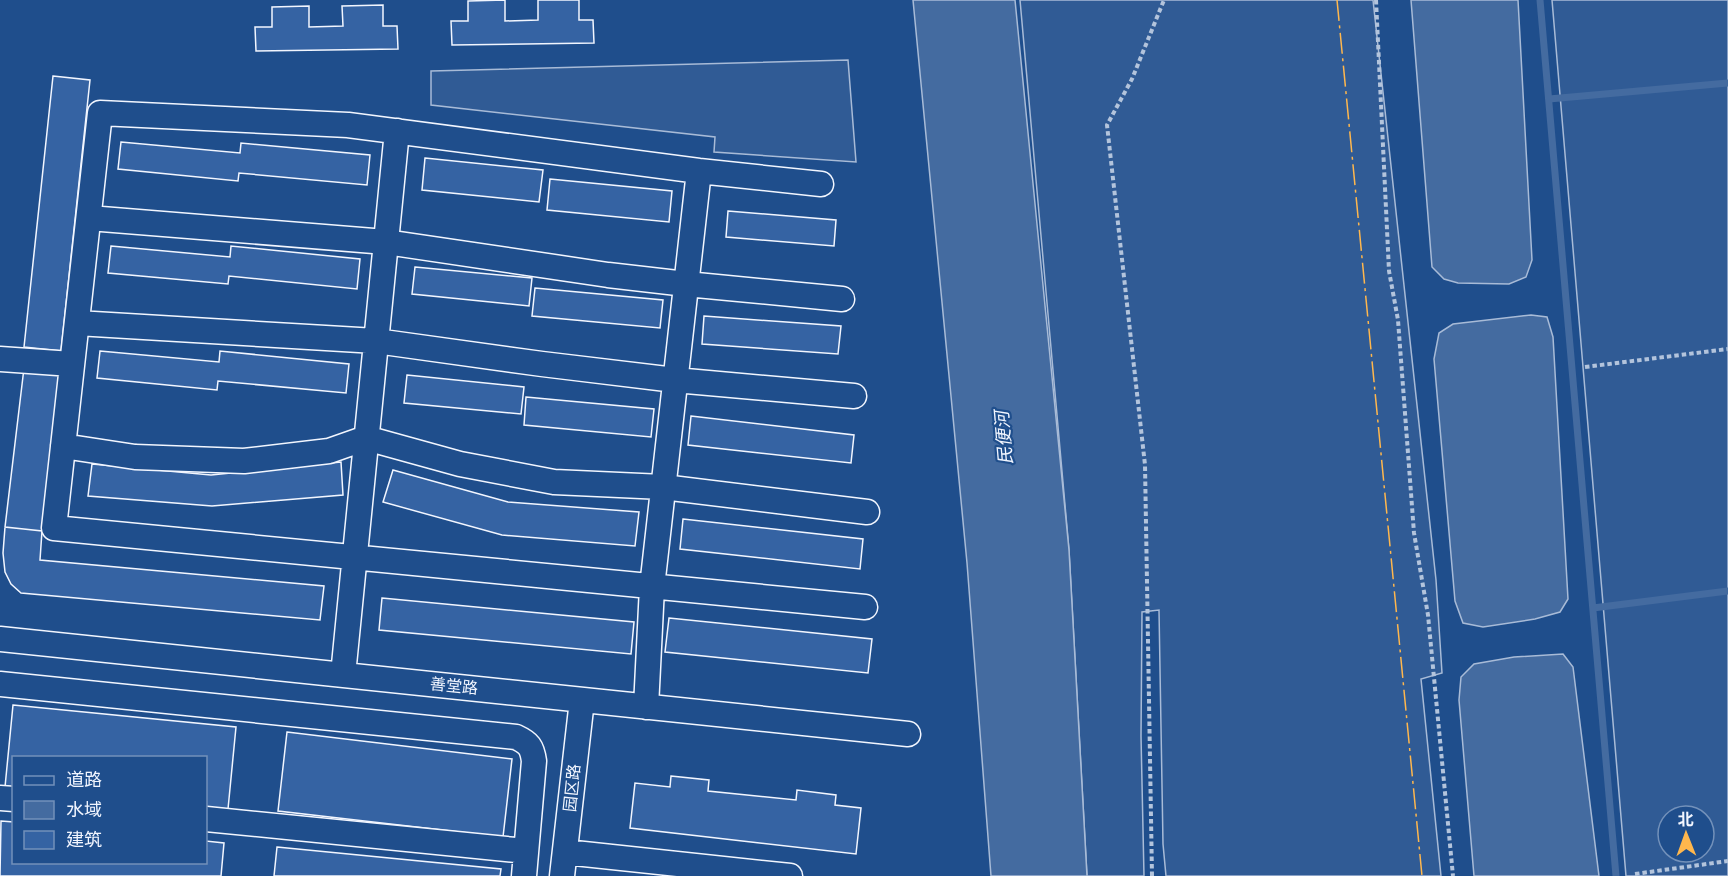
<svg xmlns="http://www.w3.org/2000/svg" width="1728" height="876" font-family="'Crimson Pro','Noto Sans SC',serif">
<rect width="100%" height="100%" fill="#1f4e8c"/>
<path fill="#305b95" stroke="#a8bbd7" stroke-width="1.5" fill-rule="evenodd" d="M1020,0H1373L1436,580L1442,673L1421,679L1441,876H1166L1163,844L1159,610L1142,612L1141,736L1144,876H1087L1069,550Z
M1552,0H1728V876H1626ZM1668,816H1704V852H1668Z
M848,60L856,162L714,152L715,137L431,105V71Z"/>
<path fill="#446ba0" stroke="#a8bbd7" stroke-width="1.5" d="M913,0H1015L1069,550L1087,876H991L967,563Z
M1411,0H1518L1532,260L1526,277L1509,284L1458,283L1444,279L1432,267Z
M1531,315L1547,317L1553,337L1568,599L1560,612L1535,619L1483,627L1463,623L1455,601L1434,359L1439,333L1453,324Z
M1563,654L1573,667L1599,876H1474L1459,700L1461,677L1474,664L1514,657Z"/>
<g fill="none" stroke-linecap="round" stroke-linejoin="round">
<path stroke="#446ba0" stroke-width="7" d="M1540,0L1616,876
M1549,99L1728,83
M1593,608L1728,591"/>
</g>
<path fill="#3563a3" stroke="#f2f6ff" stroke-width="1.5" d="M505,0V21L538,20V0H579V20H593L594,43L452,45L451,21H468V1Z
M383,5V26H397L398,49L256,51L255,27H272V7L309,6V27L343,26L342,6Z
M53,76L90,80L61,351L24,347Z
M121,142L240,153L241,143L370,155L367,185L239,173L238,181L118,169Z
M425,158L543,170L539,202L422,190Z
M550,179L672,191L669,222L547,210Z
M728,211L836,220L834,246L726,237Z
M111,246L230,257L231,246L360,259L357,289L229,276L228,284L108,273Z
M415,267L532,278L529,306L412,294Z
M535,288L663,300L660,328L532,316Z
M704,316L841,326L838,354L702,344Z
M100,351L219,362L220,351L349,364L346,393L218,381L217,390L97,378Z
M24,368L61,372L42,531L5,527Z
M407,375L524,387L521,414L404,403Z
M526,397L654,409L651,437L524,425Z
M691,416L854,435L851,463L688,445Z
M341,462L343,495L212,506L88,496L92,464L211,475Z
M393,470L508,502L639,512L635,546L502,535L383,502Z
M683,519L863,539L860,569L680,549Z
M5,527L42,531L40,560L324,586L320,620L21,593L11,584L5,572L3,553Z
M382,598L634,622L631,654L379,630Z
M669,618L872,639L868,673L665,652Z
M13,705L236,727L228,809L206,807V758H14V788L5,787Z
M287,732L512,759L503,837L278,811Z
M671,776L709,780L708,791L796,800L797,790L836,795L835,805L861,808L856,854L630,828L635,783L670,787Z
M1,821L14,822V862H206V841L224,843L221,876H0Z
M277,847L501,869L500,876H274Z"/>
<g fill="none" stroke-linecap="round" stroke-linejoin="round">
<defs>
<path id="minor" d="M821,184L699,171L348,125L100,113L54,528L865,607
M89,218L386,242L608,275L686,284L842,299
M77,323L376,341L542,364L675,380L854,396
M0,359L72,364
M63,446L135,457L244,461L329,451L366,438L460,464L554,482L663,487L867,512
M0,639L908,734
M343,675L397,131
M0,684L516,737C529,743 532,747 534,761L524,876
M646,707L652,587L699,171
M0,798L14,799
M206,819L526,851
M565,852L790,876
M562,876L582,700"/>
</defs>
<use href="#minor" stroke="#f2f6ff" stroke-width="27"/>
<path stroke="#b3c4dc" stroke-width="4" stroke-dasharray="4.5 3" stroke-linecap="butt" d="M1376,0L1389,271L1398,320L1414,533L1428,615L1453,876
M1585,367L1728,349
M1635,874L1728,861
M1152,876L1145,465L1107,125L1132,79L1164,0"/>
<use href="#minor" stroke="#1f4e8c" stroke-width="24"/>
<path stroke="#ffb74d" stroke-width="1.5" stroke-dasharray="21 4.5 3 4.5" stroke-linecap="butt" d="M1337,0L1422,876"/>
</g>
<g text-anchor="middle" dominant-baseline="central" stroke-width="4.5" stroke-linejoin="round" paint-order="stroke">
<g font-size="16" fill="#f2f6ff" stroke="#1f4e8c">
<text transform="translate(454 686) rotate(6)">善堂路</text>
<text transform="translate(572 788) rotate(-84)">园区路</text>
</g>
<g font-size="18" font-style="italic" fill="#f2f6ff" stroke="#1f4e8c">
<text transform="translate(1004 438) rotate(-95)">民便河</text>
</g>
</g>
<rect x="12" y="756" width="195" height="108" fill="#1f4e8c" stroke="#7391ba" stroke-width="1.5"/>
<rect x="24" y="776" width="30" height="9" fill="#1f4e8c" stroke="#7391ba" stroke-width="1.5"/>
<text x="66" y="786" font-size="18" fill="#f2f6ff">道路</text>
<rect x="24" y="801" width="30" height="18" fill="#446ba0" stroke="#7391ba" stroke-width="1.5"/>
<text x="66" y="816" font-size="18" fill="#f2f6ff">水域</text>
<rect x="24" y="831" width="30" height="18" fill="#3563a3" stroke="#7391ba" stroke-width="1.5"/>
<text x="66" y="846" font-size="18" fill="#f2f6ff">建筑</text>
<g transform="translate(1686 834) rotate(359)"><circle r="28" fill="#1f4e8c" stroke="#7391ba" stroke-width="1.5"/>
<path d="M0-4.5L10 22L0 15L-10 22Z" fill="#ffb74d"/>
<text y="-9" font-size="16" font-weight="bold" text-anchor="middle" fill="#f2f6ff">北</text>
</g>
</svg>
